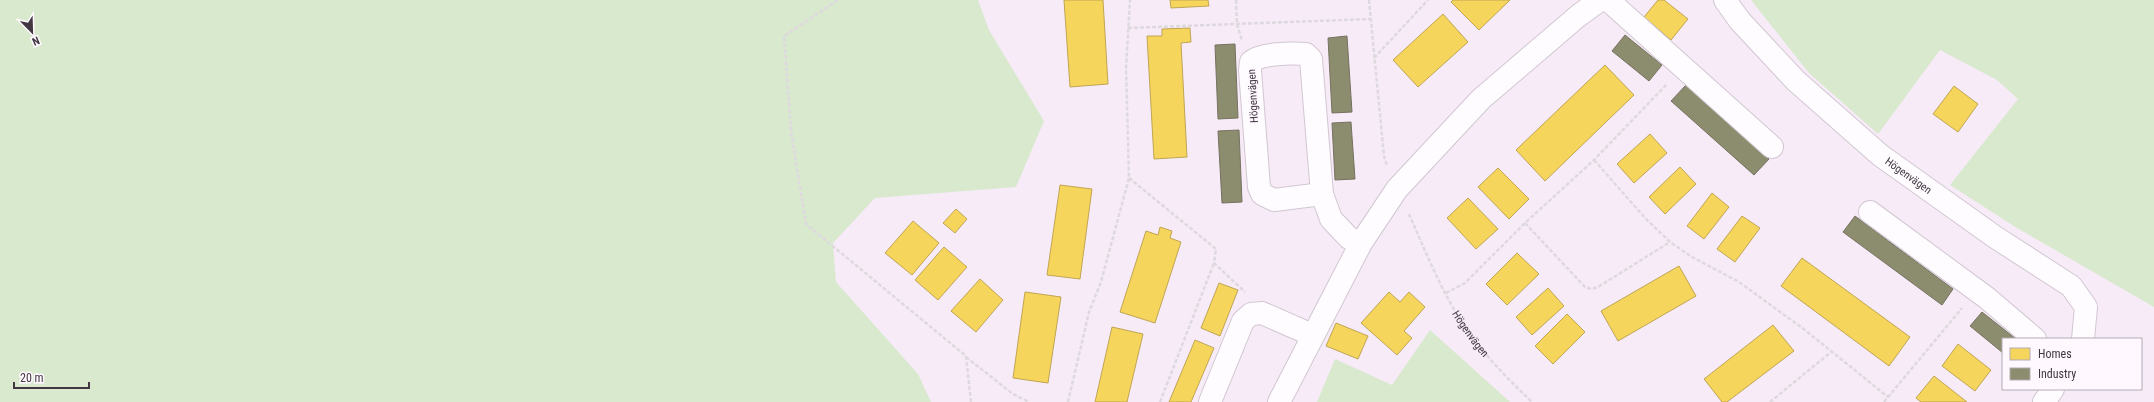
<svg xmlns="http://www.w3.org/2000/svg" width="2154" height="402" font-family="'Roboto Condensed',sans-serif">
<rect width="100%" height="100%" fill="#f7ebf8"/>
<path fill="#d8e9ce" d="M0,0H978L989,30L1044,121L1016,187L875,198L833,243L836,282L918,374L931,402H0Z
M1751,0H2154V307L2017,228L1950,185L2018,99L1997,80L1940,50L1878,134L1809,73Z
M1430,330L1510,402H1317L1335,359L1392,385Z"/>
<path fill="#f6d55c" stroke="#c0a554" d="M1064,0H1103L1108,84L1070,87Z
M1170,0H1208L1209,6L1171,8Z
M1453,0H1510L1479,30L1451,2Z
M1658,0H1664L1688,19L1671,40L1644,17Z
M1443,14L1468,42L1418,87L1393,60Z
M1190,28L1191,42L1181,43L1187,157L1154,159L1147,36H1162V29Z
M1605,65L1634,95L1545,181L1516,150Z
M1954,86L1978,104L1958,132L1933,114Z
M1650,134L1667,153L1634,183L1617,164Z
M1680,167L1696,184L1665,214L1649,197Z
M1498,168L1529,199L1509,219L1478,187Z
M1060,185L1092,189L1080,279L1047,275Z
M1712,193L1729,207L1704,239L1687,226Z
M1468,198L1498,229L1476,249L1447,218Z
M956,209L967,219L955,233L943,223Z
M1742,216L1760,228L1735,262L1717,249Z
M913,221L939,243L912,275L885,253Z
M1160,227L1172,231L1170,238L1181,242L1155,323L1120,312L1146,231L1158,235Z
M944,247L967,267L938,300L915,280Z
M1517,253L1539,274L1507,305L1486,284Z
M1802,258L1910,337L1889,366L1781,286Z
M1679,266L1696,296L1618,341L1601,311Z
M980,279L1003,300L976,332L951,311Z
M1219,283L1238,290L1220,336L1201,328Z
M1548,288L1564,306L1532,335L1516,317Z
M1025,292L1061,297L1048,383L1013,378Z
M1389,292L1400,302L1409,292L1425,307L1404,331L1412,338L1397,355L1361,323Z
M1567,314L1585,332L1553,364L1535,346Z
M1336,323L1368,336L1358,359L1326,346Z
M1773,325L1794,351L1727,402H1722L1704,379Z
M1112,327L1143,334L1127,402H1095Z
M1195,340L1214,348L1191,402H1169Z
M1958,344L1991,370L1975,391L1942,366Z
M1934,376L1967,402H1921L1916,398Z"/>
<path fill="#8c8c6e" stroke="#767260" d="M1625,35L1662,65L1649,81L1612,51Z
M1347,36L1352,112L1332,113L1328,38Z
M1235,44L1238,118L1218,119L1215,45Z
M1686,85L1769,159L1754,175L1671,101Z
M1351,122L1355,179L1335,180L1332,123Z
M1239,130L1242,202L1222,203L1218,131Z
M1855,216L1953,289L1942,305L1843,232Z
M1982,312L2016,339H2003V353L1970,326Z"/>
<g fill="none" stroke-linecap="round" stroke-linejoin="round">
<defs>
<g id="minor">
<path d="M1608,0L1772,147"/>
<path id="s2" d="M1725,0L1740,21L1796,81L1880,155L1995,237L2071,286L2086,307L2083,339"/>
<path d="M1322,194L1274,200L1262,194L1259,187L1250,70L1251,62C1261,53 1292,53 1306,54L1311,59L1322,194L1331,219L1349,238L1361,243"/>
<path d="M1870,212L1987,298L2035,339"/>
<path d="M1210,402L1243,321L1251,314L1262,313L1312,335"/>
<path d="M1279,402L1361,243L1397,189L1481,99L1578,16L1600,0"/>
<path d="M2044,402L2053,389"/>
</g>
</defs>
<use href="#minor" stroke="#d1c7d2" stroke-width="24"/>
<g stroke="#ded9de" stroke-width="2.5" stroke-dasharray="4 2" stroke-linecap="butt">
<path d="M838,0L784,36L791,131L806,224L966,356L971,402"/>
<path d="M1236,0L1237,24L1242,41"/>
<path d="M1369,0L1384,156L1387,166"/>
<path d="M1128,28L1370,19"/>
<path d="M1374,58L1428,0"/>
<path d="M1594,160L1646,219L1670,242L1692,257L1739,282L1805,330L1888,397"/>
<path d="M1129,178L1216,249L1214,263L1245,292"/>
<path id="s1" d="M1409,214C1427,255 1444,298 1470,334C1488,359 1510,381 1532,402"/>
<path d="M1525,223L1585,287L1591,289L1598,287L1670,242"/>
<path d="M1446,293L1465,283L1525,223L1594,160L1667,84"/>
<path d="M966,357L1013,394L1029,402"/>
<path d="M1068,402L1089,312L1101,282L1129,178L1126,68L1130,0"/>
<path d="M1160,402L1214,263"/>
<path d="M1770,402L1831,352"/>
<path d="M1884,402L1962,308"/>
</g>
<use href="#minor" stroke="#fefcfe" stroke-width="22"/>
</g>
<g text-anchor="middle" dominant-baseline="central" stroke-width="4" stroke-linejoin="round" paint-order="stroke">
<g font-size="11" fill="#413641" stroke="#fff9ff">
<text transform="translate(1253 96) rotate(-93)">Högenvägen</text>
<text stroke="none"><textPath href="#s2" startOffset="255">Högenvägen</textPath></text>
<text stroke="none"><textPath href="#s1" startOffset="135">Högenvägen</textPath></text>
</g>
</g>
<rect x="2002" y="338" width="140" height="52" fill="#fff9ff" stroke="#b3abb3"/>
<rect x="2010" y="348" width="20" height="12" fill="#f6d55c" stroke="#b3abb3"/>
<text x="2038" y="358" font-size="12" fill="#413641">Homes</text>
<rect x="2010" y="368" width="20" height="12" fill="#8c8c6e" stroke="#b3abb3"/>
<text x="2038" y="378" font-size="12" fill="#413641">Industry</text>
<g transform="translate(32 32) rotate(157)" stroke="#fff9ff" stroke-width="3" paint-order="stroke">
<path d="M0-3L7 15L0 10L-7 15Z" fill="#413641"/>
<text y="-6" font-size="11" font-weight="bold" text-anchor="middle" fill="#413641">N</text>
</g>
<path d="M14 382v6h75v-6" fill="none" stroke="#413641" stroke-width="2"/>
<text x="20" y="382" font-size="12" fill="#413641" stroke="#fff9ff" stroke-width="3" paint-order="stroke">20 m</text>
</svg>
